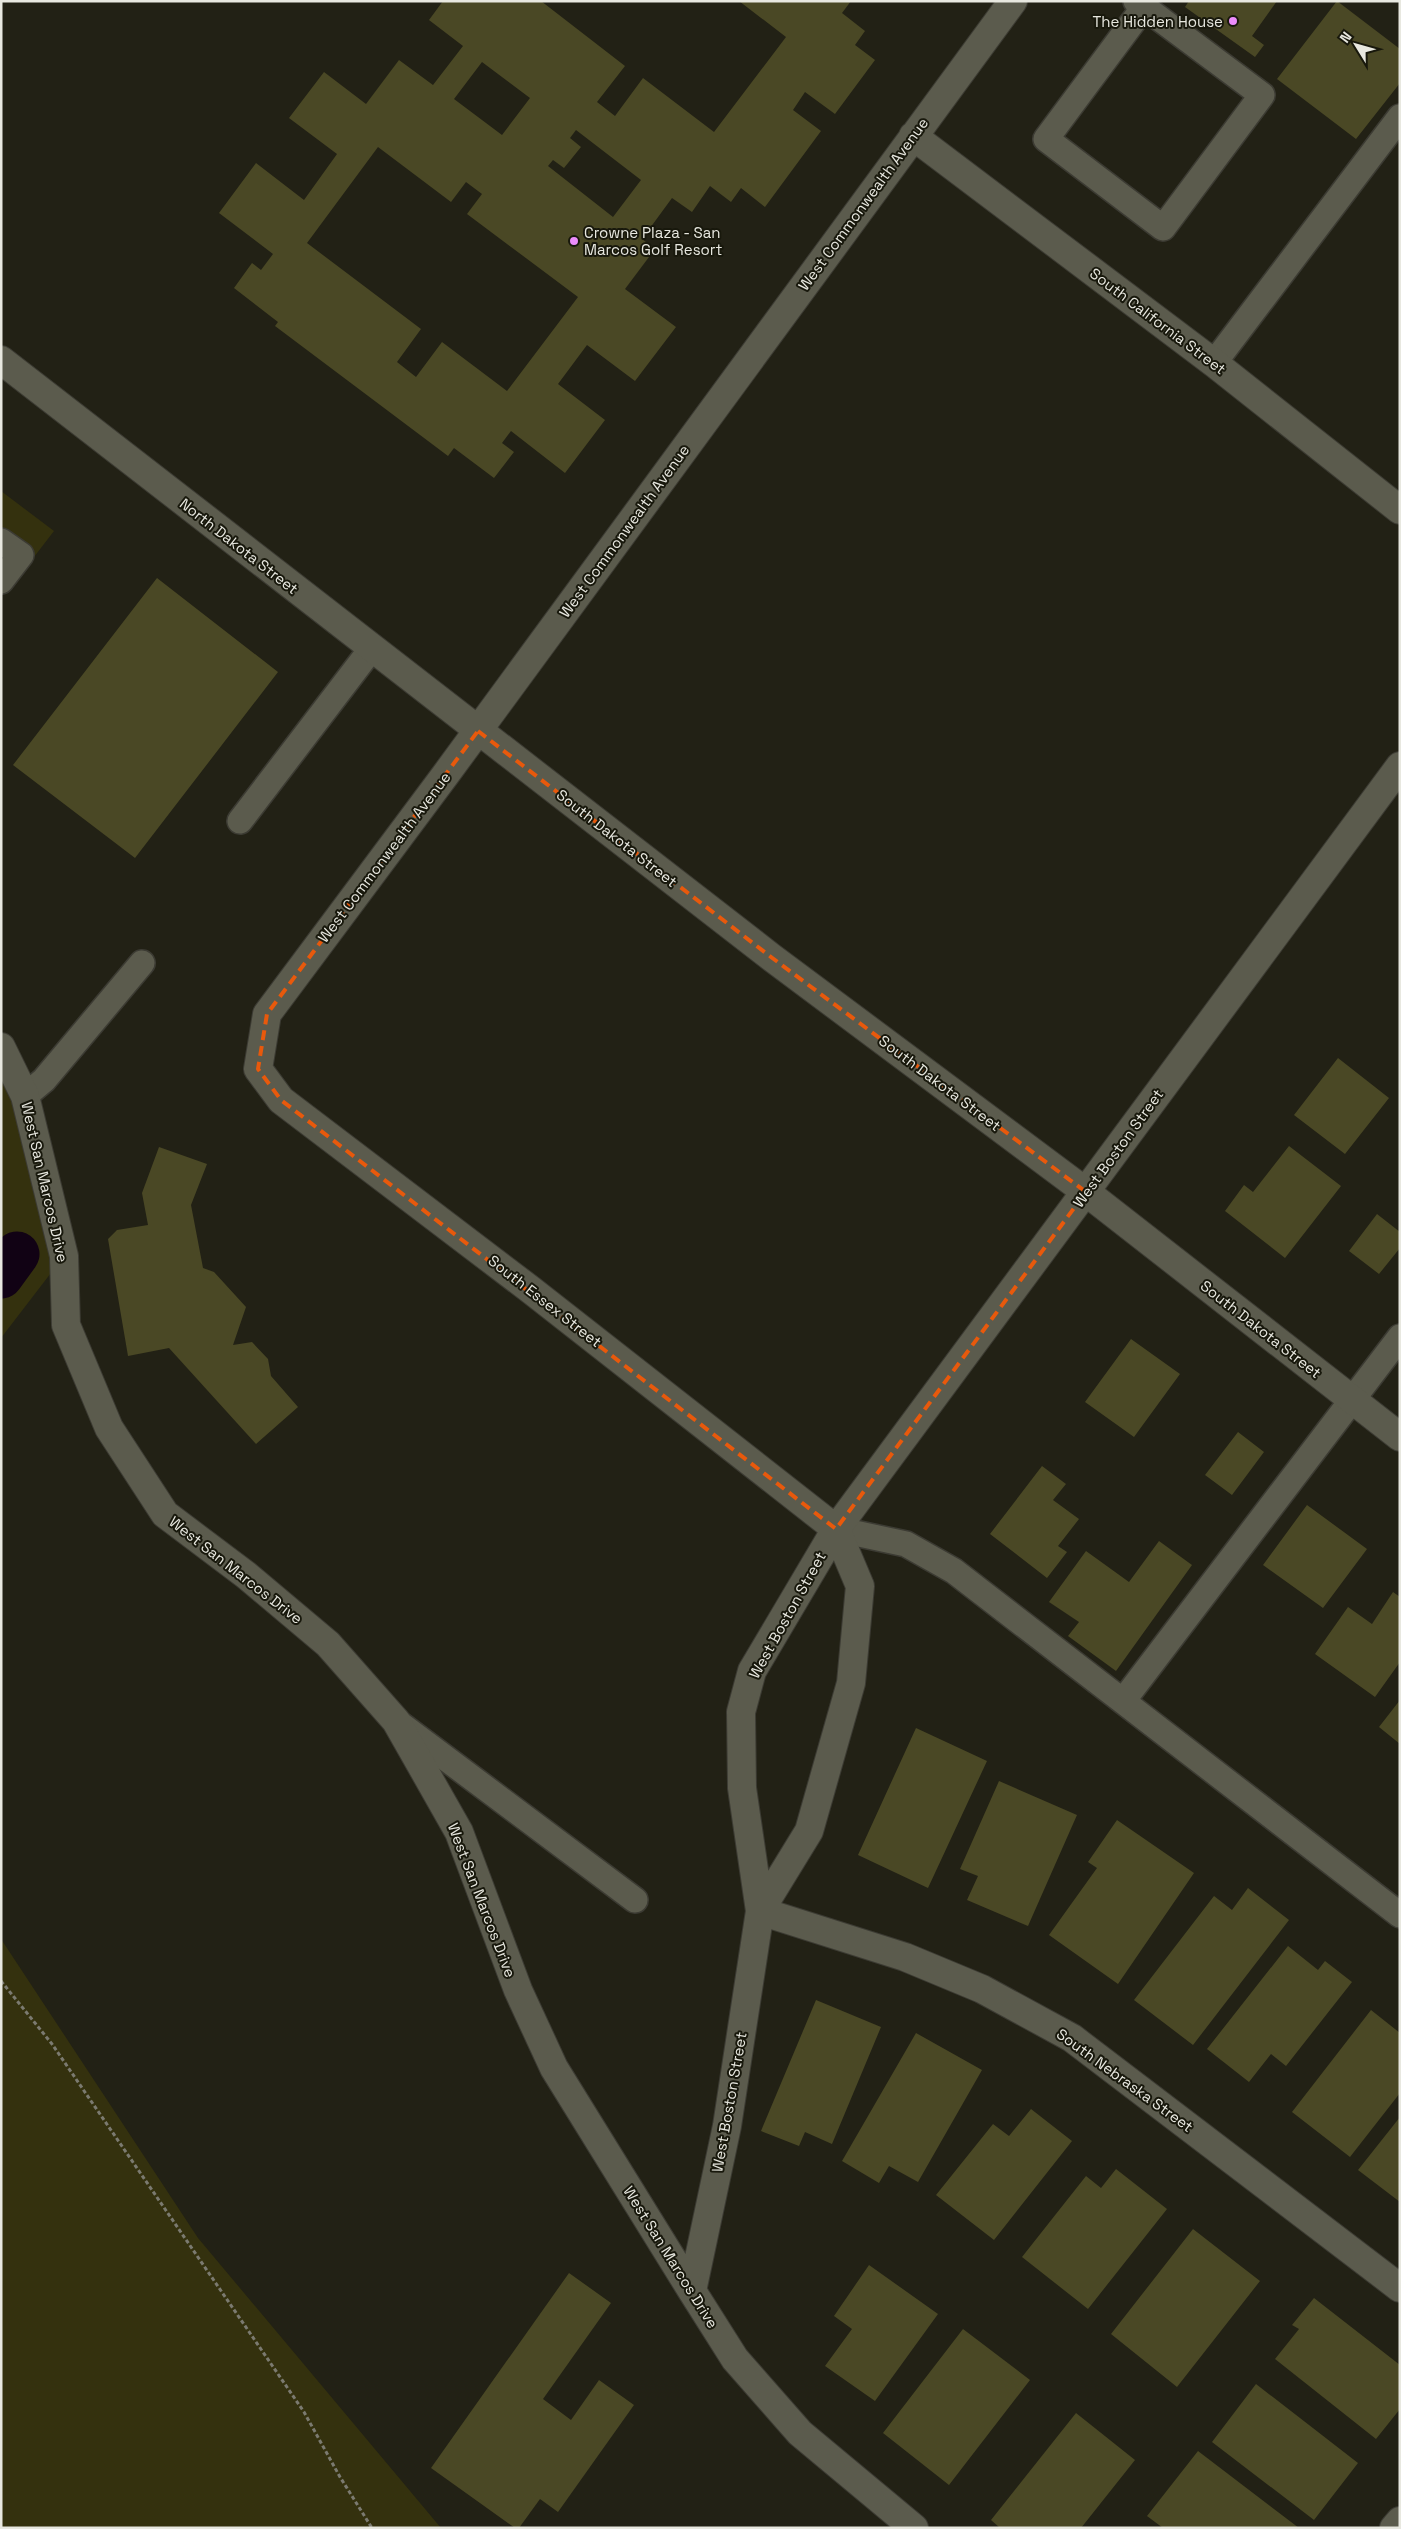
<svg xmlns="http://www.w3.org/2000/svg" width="1401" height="2529" font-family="'Space Grotesk',sans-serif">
<rect width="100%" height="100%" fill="#222115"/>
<path fill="#34310e" d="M1,491L54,531L11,587L1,580Z
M1,1047L64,1256L1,1338Z
M1,1939L198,2238L441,2528H1Z"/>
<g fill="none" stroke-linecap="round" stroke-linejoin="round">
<path stroke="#110214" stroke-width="45" d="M1,1276L17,1254"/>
</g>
<path fill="#4a4825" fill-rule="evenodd" d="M443,1H541L625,66L597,102L615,116L643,78L714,132L786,37L739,1H851L842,13L865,31L855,45L875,60L835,114L805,92L793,110L821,131L765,207L741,188L731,202L710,186L692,212L672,198L642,239L655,249L625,289L676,327L635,381L587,345L558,384L605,420L565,473L511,431L502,443L514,452L494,478L454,448L448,456L275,326L278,322L234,288L252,263L261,270L273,254L219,213L256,163L304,200L337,154L289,118L324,72L366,104L399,60L433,85L463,46L429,20ZM482,62L530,98L502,135L454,99ZM576,130L641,180L613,217L548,166L553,160L564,168L581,147L570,138ZM378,147L451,202L466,182L482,194L467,214L578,297L507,391L442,342L416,377L397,362L421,329L307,243Z
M1189,1H1277L1252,36L1264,45L1255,57L1185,7Z
M1337,1L1400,49V83L1356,139L1277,79Z
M157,578L278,672L135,858L13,765Z
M1338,1058L1389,1098L1345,1154L1294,1115Z
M1289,1146L1341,1186L1285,1258L1225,1211L1244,1185L1253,1192Z
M159,1147L207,1164L191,1205L203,1268L214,1272L246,1307L233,1345L252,1342L268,1359L271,1376L298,1407L256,1444L169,1348L128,1356L108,1239L117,1230L148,1225L142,1193Z
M1377,1214L1400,1232V1248L1379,1274L1349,1251Z
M1131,1339L1180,1374L1134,1437L1085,1402Z
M1238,1432L1264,1452L1232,1495L1205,1475Z
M1042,1466L1066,1484L1053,1500L1079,1519L1058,1546L1067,1552L1047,1578L990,1534Z
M1307,1505L1367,1549L1323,1608L1263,1565Z
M1159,1541L1192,1565L1116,1671L1068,1636L1079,1622L1049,1602L1086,1551L1129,1582Z
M1393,1592L1400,1597V1662L1375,1697L1315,1654L1348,1607L1372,1624Z
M1400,1700V1744L1379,1727Z
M916,1728L987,1761L928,1888L858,1855Z
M999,1781L1077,1815L1028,1926L967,1900L978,1876L960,1869Z
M1117,1820L1194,1873L1118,1984L1049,1935L1097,1868L1088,1862Z
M1248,1888L1289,1920L1193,2045L1134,2000L1214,1896L1232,1910Z
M1288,1946L1318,1970L1325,1961L1352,1982L1286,2066L1271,2054L1249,2082L1207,2049Z
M816,2000L881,2027L832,2144L805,2132L799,2146L761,2131Z
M1371,2010L1400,2033V2093L1350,2157L1292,2112Z
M916,2033L982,2070L918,2182L889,2166L879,2183L842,2161Z
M1031,2109L1072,2141L994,2240L936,2195L993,2124L1009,2136Z
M1400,2117V2202L1358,2170Z
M1116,2169L1167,2209L1088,2309L1022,2257L1086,2176L1101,2188Z
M1193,2229L1260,2281L1177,2387L1111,2334Z
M869,2265L938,2314L875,2401L825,2366L852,2329L834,2316Z
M569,2273L611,2303L543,2399L571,2420L599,2380L634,2405L558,2512L540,2499L519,2528H515L431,2468Z
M1314,2298L1400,2365V2409L1376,2439L1275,2359L1299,2329L1292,2325Z
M963,2329L1030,2380L949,2485L883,2433Z
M1256,2384L1358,2463L1314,2520L1212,2442Z
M1076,2413L1135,2460L1081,2528H1000L991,2520Z
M1198,2451L1299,2528H1163L1147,2516Z"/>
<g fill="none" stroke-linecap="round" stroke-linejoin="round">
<defs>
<path id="lane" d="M1136,1L1262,95L1163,228L1046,139L1144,7
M1214,363L1400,117
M1,541L21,555L1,581
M240,821L372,648
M25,1096L44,1080L142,963
M836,1529L906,1544L954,1571L1400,1915
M1123,1701L1400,1337
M396,1721L635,1900"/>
<path id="street" d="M913,136L1214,363L1400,510
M1,360L771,957L1086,1192L1400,1437
M1,1047L25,1096L64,1256L66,1325L109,1428L165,1514L246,1575L328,1644L396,1721L459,1832L518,1990L554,2068L692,2291L735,2359L800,2433L914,2528
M760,1911L809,1831L851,1683L860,1586L836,1529L531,1290L281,1100L258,1069L267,1014L446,774L1013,1
M760,1911L905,1957L982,1989L1072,2038L1400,2288
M692,2291L727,2126L760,1911L742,1788L741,1712L752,1671L836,1529L1400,766
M1394,2528L1400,2521"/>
</defs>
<use href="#lane" stroke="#3c3b33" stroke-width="28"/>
<use href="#street" stroke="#3c3b33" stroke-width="30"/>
<path stroke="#7b7a70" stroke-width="3" stroke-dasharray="4 2.5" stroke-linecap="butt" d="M1,1981L52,2044L304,2412L340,2477L372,2528"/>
<use href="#lane" stroke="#5b5b4d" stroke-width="25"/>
<use href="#street" stroke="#5b5b4d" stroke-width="28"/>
</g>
<path fill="none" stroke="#e8590c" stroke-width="4" stroke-dasharray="10 6" stroke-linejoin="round" d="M478,731L771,957L1086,1192L836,1529L281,1100L258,1069L267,1014Z"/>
<g fill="#ec8cfb" stroke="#18180c" stroke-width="2">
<circle cx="1233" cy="21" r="5"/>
<circle cx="574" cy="241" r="5"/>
</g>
<g text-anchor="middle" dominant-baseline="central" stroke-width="4" stroke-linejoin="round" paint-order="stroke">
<g font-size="15" fill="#e8e8e0" stroke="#18180c" text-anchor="end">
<text x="1223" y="21">The Hidden House</text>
<text x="584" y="232" text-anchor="start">Crowne Plaza - San<tspan x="584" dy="17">Marcos Golf Resort</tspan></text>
</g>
<g font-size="15" fill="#e8e8e0" stroke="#18180c">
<text transform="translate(863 204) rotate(-54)">West Commonwealth Avenue</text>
<text transform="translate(1158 321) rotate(37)">South California Street</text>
<text transform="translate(624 531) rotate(-54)">West Commonwealth Avenue</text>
<text transform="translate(239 546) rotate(38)">North Dakota Street</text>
<text transform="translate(617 838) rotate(38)">South Dakota Street</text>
<text transform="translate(384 857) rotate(-53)">West Commonwealth Avenue</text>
<text transform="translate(940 1083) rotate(37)">South Dakota Street</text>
<text transform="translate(1118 1148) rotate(-54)">West Boston Street</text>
<text transform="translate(45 1182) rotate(77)">West San Marcos Drive</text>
<text transform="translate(545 1301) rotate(38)">South Essex Street</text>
<text transform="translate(1261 1329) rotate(38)">South Dakota Street</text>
<text transform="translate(236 1570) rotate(38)">West San Marcos Drive</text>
<text transform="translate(787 1615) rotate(-61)">West Boston Street</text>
<text transform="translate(482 1900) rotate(69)">West San Marcos Drive</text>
<text transform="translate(1125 2080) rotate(36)">South Nebraska Street</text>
<text transform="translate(729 2102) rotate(-80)">West Boston Street</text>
<text transform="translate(671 2257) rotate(58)">West San Marcos Drive</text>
</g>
</g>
<rect width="1401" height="2529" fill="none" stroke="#e8e8e0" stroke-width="5"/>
<g transform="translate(1356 45) rotate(307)" stroke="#18180c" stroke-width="4" paint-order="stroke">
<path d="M0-4L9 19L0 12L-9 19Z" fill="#e8e8e0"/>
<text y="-8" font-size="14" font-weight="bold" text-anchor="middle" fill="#e8e8e0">N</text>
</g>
</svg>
